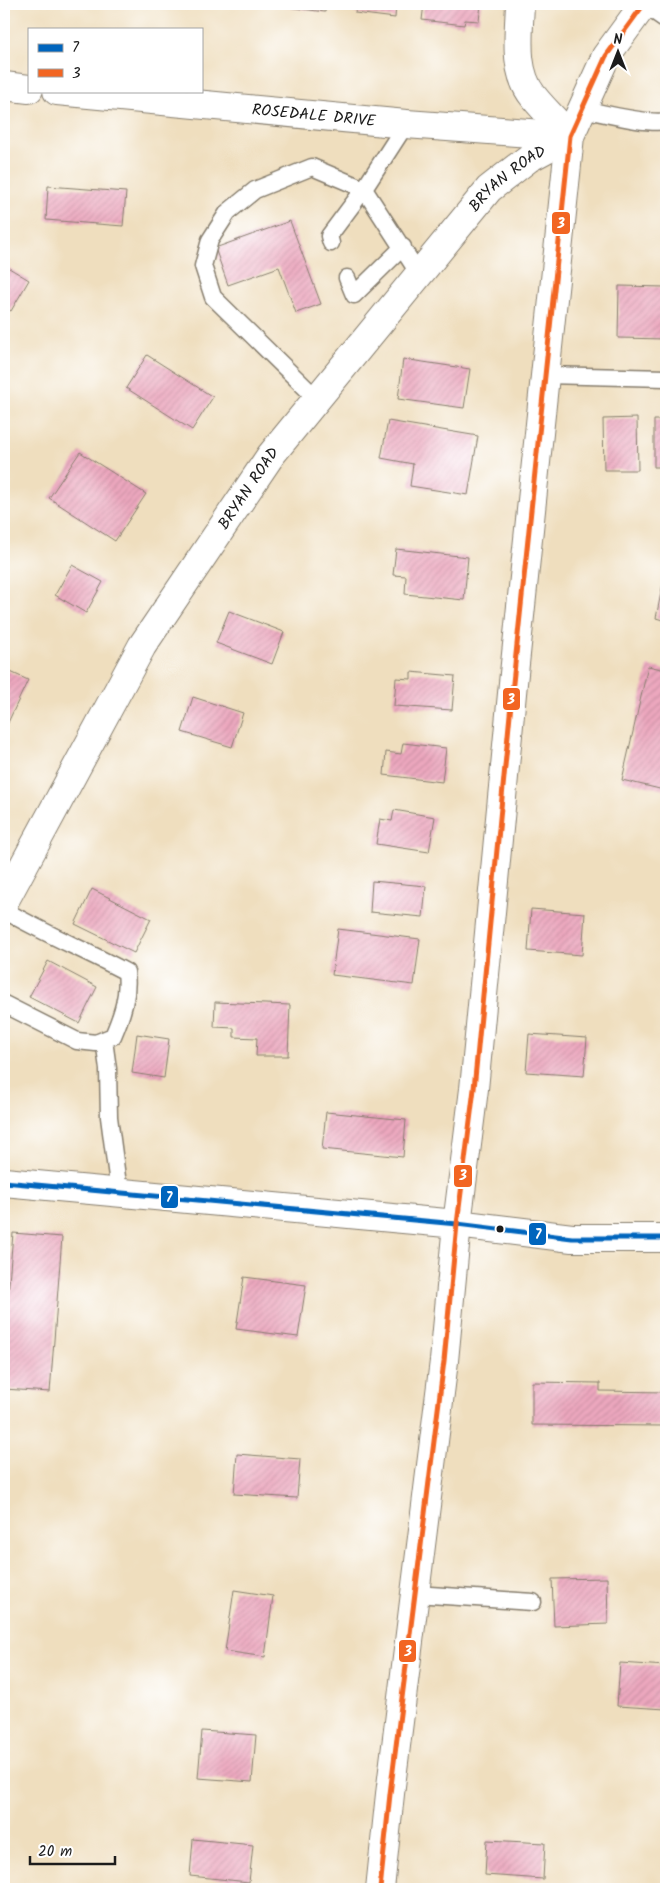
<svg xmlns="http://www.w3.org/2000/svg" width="670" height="1893" font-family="Kalam,sans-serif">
<defs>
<pattern id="building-hatch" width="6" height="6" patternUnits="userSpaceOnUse" patternTransform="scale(1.25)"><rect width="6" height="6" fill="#eca7be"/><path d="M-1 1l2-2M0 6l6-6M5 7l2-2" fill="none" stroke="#ca8fa3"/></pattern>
</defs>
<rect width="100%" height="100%" fill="#fff"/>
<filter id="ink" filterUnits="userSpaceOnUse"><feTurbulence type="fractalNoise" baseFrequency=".02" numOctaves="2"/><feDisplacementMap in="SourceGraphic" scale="10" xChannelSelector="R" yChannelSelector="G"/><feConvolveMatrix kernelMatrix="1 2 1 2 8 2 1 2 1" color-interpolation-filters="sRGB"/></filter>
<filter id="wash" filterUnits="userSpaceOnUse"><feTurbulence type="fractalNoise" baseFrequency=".0096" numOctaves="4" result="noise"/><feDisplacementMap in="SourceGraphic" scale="20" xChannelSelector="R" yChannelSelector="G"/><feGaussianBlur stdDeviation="1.12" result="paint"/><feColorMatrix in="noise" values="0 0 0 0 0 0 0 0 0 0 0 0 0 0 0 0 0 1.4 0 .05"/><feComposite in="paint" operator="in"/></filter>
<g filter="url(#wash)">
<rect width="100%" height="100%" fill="#efdebe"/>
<g id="blocks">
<path fill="url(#building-hatch)" d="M287,4H326L325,12L287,7Z
M356,4H396L395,18L355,13Z
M424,4H481L479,21L465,20L464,25L422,20Z
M48,186L126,192L123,226L46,220Z
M290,221L321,304L296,313L279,267L228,285L215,248Z
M4,265L29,280L11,311L4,307Z
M619,286L666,287V339L618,338Z
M147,355L213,397L192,430L126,388Z
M403,359L470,369L464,408L398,399Z
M637,418L638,470H604L603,419Z
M654,420H666V467H654Z
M388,421L478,436L468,495L410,486L413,464L381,458Z
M80,452L146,494L115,541L49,498Z
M396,549L468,557L464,600L405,594L406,576L393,575Z
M72,565L103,582L86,613L55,595Z
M665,573H666V621L656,618Z
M229,611L284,632L272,664L216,643Z
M648,666L666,670V780L664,790L622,780Z
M4,669L28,680L4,731Z
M411,672L455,676L452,710L394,706L396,678L411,679Z
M193,697L243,713L232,747L182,732Z
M403,743L446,748L442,782L384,775L386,752L401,754Z
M394,810L435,817L429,852L376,844L380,819L392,821Z
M372,881L426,886L423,917L370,912Z
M92,889L151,919L134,953L75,924Z
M531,909L585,913L582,955L528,951Z
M338,929L420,939L414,985L332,975Z
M48,961L97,987L79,1023L29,997Z
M215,1002L290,1005L288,1056H256L257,1038L234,1037V1028L214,1027Z
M137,1034L169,1039L164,1078L132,1073Z
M529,1034L587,1038L584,1076L526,1072Z
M326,1112L406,1120L403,1157L322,1149Z
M13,1233L62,1237L50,1392L4,1389V1344Z
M244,1277L306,1285L298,1337L236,1329Z
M532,1382L600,1383V1391L666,1392V1426L532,1425Z
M237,1454L300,1459L297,1498L234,1494Z
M607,1578L608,1624L554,1626L552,1579Z
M234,1590L273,1596L265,1657L225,1651Z
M620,1663L666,1666V1709L617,1706Z
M202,1731L256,1735L252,1782L198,1778Z
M193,1839L253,1845L249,1882L190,1876Z
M487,1840L545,1843L543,1879L485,1875Z"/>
</g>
</g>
<g filter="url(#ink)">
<use href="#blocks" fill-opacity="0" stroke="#867d6d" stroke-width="1"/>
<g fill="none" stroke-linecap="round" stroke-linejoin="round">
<defs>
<path id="service" d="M643,4L666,20
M582,109C603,113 648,125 666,121
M406,124L364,189L419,274
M347,278L354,295L403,247
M545,375L666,378
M317,399L213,297L203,266L210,240L228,212L255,190L312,167L364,189L329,236L331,243
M4,910C43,933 85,950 126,972C129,995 122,1015 113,1036L96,1043L77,1041L4,1004
M104,1040L108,1069L109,1117L119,1192
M415,1594L533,1602"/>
<g id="minor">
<path d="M520,4C519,33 513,71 533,96C544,110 558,123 570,136"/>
<path d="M4,86L29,89"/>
<path id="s1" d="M57,91L406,124L570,136"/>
<path id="s2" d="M4,902L142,646L271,455L489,189L529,158L570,136"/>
</g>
<path id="tertiary" d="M4,1182L457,1224L572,1238H666
M380,1889L390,1794L444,1361L457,1224L474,1089L513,683L570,136L606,56L644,4"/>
</defs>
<use href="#service" stroke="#867d6d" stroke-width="19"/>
<use href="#minor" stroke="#867d6d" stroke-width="30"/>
<use href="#tertiary" stroke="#867d6d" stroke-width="30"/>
<use href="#service" stroke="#fff" stroke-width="16"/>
<use href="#minor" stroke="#fff" stroke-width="28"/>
<use href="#tertiary" stroke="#fff" stroke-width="28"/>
<defs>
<path id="bus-1" d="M4,1182L457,1224L572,1238H666"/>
<path id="bus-2" d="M380,1889L390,1794L444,1361L457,1224L474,1089L513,683L570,136L606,56L644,4"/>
</defs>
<use href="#bus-1" stroke="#fff" stroke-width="9"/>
<use href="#bus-2" stroke="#fff" stroke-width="9"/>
<use href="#bus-1" stroke="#0065bd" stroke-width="5"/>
<use href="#bus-2" stroke="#f26522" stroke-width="5"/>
</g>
</g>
<circle fill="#1c1c1c" stroke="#fff" stroke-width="2" cx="500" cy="1229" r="4.5"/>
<g text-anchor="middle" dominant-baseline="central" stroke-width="4.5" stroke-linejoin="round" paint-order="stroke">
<g font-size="16" fill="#1c1c1c" stroke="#fff">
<text stroke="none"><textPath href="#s1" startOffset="258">ROSEDALE DRIVE</textPath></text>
<text stroke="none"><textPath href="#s2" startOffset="886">BRYAN ROAD</textPath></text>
<text stroke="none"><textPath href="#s2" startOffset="481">BRYAN ROAD</textPath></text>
</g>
</g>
<g stroke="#fff" stroke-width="2">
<rect x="551" y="211" width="20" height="24" rx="5" fill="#f26522"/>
<rect x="502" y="687" width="19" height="24" rx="5" fill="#f26522"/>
<rect x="453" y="1164" width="20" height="24" rx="5" fill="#f26522"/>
<rect x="160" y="1185" width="19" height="24" rx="5" fill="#0065bd"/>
<rect x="528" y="1222" width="19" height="24" rx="5" fill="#0065bd"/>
<rect x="398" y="1639" width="19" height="24" rx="5" fill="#f26522"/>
</g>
<g font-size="14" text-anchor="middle" font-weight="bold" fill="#fff">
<text x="561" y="228">3</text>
<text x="511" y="704">3</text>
<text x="463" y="1180">3</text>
<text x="169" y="1202">7</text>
<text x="538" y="1239">7</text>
<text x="408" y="1656">3</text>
</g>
<rect width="670" height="1893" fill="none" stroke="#fff" stroke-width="20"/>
<rect x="28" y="28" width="175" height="65" fill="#ffffff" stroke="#a4a4a4"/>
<rect x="38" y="44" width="25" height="8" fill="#0065bd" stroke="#a4a4a4"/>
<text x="72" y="52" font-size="15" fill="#1c1c1c">7</text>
<rect x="38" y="69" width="25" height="8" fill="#f26522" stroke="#a4a4a4"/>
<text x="72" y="78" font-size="15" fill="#1c1c1c">3</text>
<g transform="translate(618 52)" stroke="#ffffff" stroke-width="4" paint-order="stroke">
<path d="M0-4L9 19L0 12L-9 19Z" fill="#1c1c1c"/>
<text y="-8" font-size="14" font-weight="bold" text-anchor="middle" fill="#1c1c1c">N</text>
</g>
<path d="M30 1856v8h85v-8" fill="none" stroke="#1c1c1c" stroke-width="2.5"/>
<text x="38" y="1856" font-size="15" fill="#1c1c1c" stroke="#ffffff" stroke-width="4" paint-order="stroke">20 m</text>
</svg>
